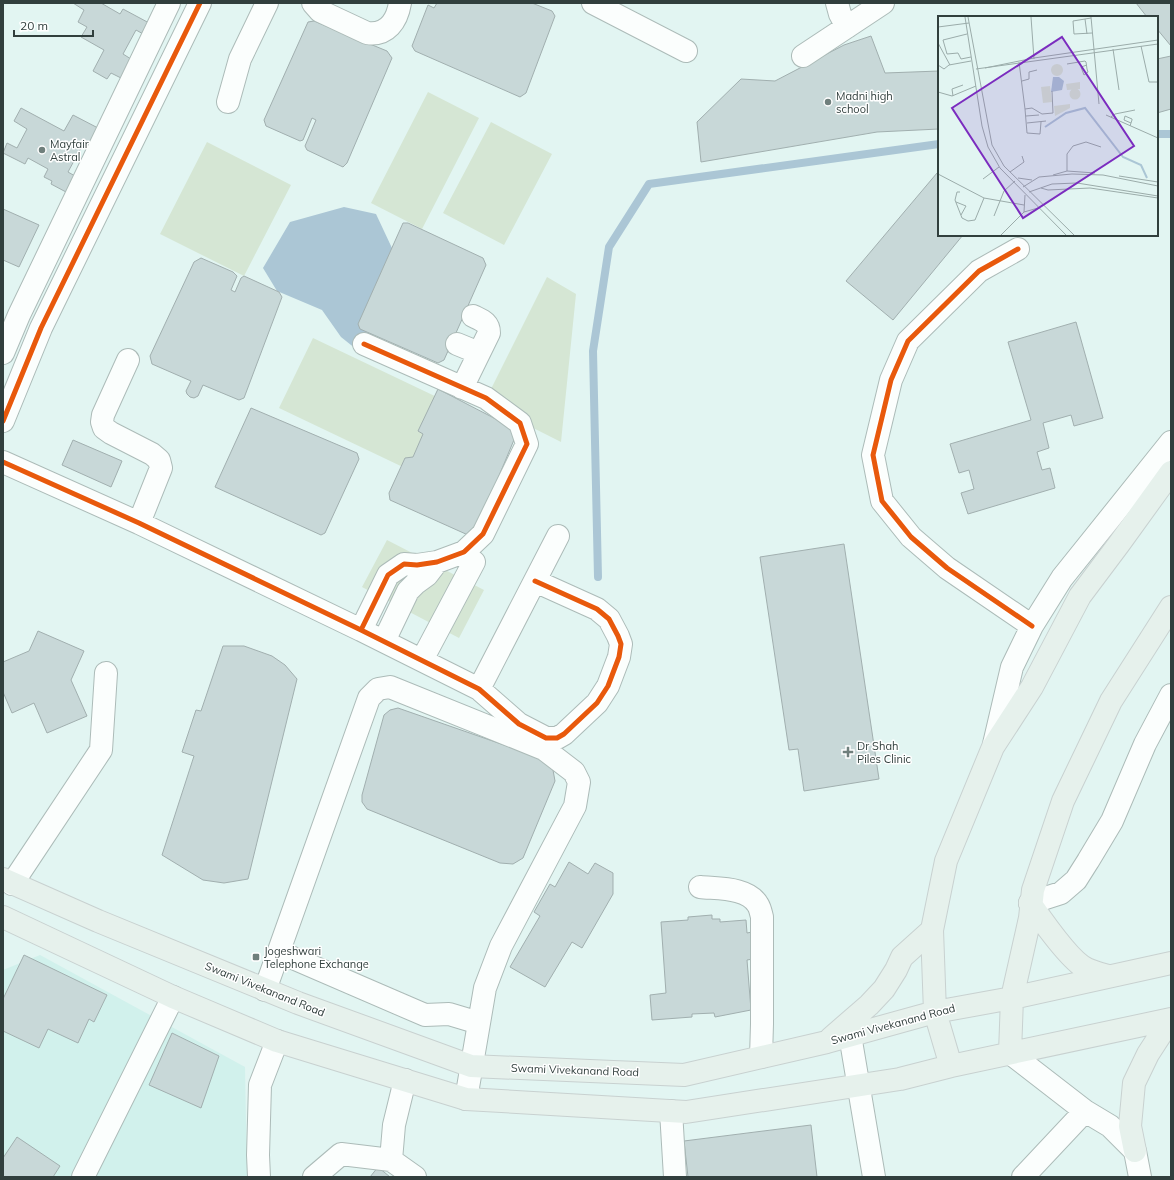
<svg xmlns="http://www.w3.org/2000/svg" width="1174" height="1180" font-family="Mulish,sans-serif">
<rect width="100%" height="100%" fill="#e2f5f2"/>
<path fill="#d1f1ec" d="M40,955L245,1067L247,1177H3V970Z"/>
<path fill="#d5e6d4" d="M428,92L479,118L422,229L371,203Z
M491,122L552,154L504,245L443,213Z
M207,142L291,185L244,276L160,234Z
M547,277L576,294L561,442L484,403Z
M313,338L441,399L407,469L279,408Z
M387,540L484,590L459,638L362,587Z"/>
<path fill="#abc6d5" d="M344,207L376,214L399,263L378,328L361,353L341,337L322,310L277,291L263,268L290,222Z"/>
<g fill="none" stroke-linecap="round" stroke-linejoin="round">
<path stroke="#abc6d5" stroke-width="8" d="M1157,134H1171
M598,577L593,351L609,247L649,184L939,144"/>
</g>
<path fill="#c8d8d8" stroke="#a1afaf" d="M73,3H101L120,14L123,9L151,24L145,35L136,30L123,54L131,59L121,78L111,73L107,79L93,71L104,50L81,37L87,27L78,22L84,10Z
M437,3H532L552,11L555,16L526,93L520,97L415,51L412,46L428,5L434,8Z
M1136,3H1171V46L1157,29V17H1147Z
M314,21L387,51L392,58L347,163L343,167L307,150L305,146L316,120L312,118L303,140L300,141L266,126L264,120L308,22Z
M871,36L885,73L939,71V129L877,132L701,162L697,122L741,79L775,81L844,45Z
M1171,56V109L1157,113V59Z
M21,108L64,131L73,115L98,128L87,149L82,146L68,172L75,176L66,192L51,184L52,181L44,177L48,169L28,158L25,164L3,153L7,143L17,148L27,129L14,121Z
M937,173L939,175V235H963L893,320L846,281Z
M3,209L39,225L19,267L3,260Z
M403,223H408L483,258L486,265L444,360L438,363L360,329L358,324Z
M201,258L233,272L237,276L231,290L235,292L241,278L244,276L279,292L282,297L244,398L239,400L203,385L198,396L194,398L190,397L187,394L186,391L191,381L152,364L150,356L194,262Z
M1076,322L1103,418L1074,426L1071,415L1043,423L1049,448L1037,452L1042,470L1050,468L1055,488L968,514L961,493L974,489L969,470L959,473L950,444L1031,420L1008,342Z
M438,389L515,429L516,435L476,531L468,535L390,500L389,493L405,458L413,457L423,434L418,431Z
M251,408L357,453L359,459L325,533L321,535L215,487Z
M73,440L122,461L111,487L62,465Z
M844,544L879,779L804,791L798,749L789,750L760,557Z
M38,631L84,651L71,680L87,716L47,733L34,703L12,713L3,692V662L29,651Z
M223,646H244L272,656L285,665L297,679L248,879L224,883L203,880L162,855L194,756L182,752L196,710L201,711Z
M398,708L547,760L553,770L555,781L523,858L513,864L500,863L367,809L362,802V795L384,715L390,710Z
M569,862L588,874L595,863L613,873V894L582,948L572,942L545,987L510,967L540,916L534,912L550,884L555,887Z
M712,915V919H720V922L746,920L747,933L752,932L753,959L747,960L751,1010L715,1017L714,1013L692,1014V1017L652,1020L650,995L666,993L661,922L688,920V917Z
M24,955L107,995L94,1022L89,1019L78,1043L48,1029L39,1048L3,1031V999Z
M172,1033L219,1056L201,1108L149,1085Z
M811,1125L817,1177H688L684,1141Z
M17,1137L60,1166L53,1177H3V1158Z
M378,1167L390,1177H370Z"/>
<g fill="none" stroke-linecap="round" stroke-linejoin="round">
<defs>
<path id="minor" d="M313,3L320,11L367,33C387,36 397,21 400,3
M593,3L686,51
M837,3L840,14L847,27
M803,56L883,3
M228,102L240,59L267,3
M1018,249L979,271L908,341L891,380L873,455L882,501L911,537L947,568L1032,626
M457,344L479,353
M3,353L19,315L169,3
M128,360L103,415L102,422L104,428L111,433L152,454L159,460L161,468L139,523
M462,388L489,333C489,322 481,320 473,316
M3,421L41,328L200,3
M3,462L139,523L361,630L388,575L404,564L417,565L437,562L464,552L483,534L527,444L520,423L486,398L364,344
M361,630L479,689L519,724L546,738H557L564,734L597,703L608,686L619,657L621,644L618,636L609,619L597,609L535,581
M384,641L408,591L416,583L427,575L437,562
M422,660L474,562
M479,689L558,536
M994,744L1012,667L1032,626L1062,578L1171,442
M12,884L101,750L106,673
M700,887C718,889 748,887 758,905C760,908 761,913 762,917V1024L761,1057
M1030,903L1061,893L1076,880L1088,861L1112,821L1145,744L1171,695
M279,952L425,1015L449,1014L479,1023
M265,990L369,698L378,689L390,687L544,749L574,772L579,782L575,806L501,946L485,988L466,1099
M850,1035L874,1177
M1010,1053L1085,1111L1110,1126L1135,1151L1140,1177
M671,1111L675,1177
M391,1160L394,1125L405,1080
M83,1177L173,997
M259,1177L258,1155L260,1085L277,1041
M314,1177L341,1154L391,1160L415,1177
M1023,1177L1085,1111"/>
<path id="major" d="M3,879L98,921L298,1003L471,1066L684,1075L827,1042L935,1012L1012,998L1171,963
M1030,903C1041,919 1071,962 1087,969C1093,972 1101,974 1108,976
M3,917L173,997L277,1041L466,1099L686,1112L900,1079L951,1066L1171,1019
M831,1038L869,1005L884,989L896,970L902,957L932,930
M1010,1053L1012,998L1030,918L1033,890L1063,801L1111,701L1171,607
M951,1066L935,1012L932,930L946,861L993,747L1032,687L1080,596L1119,544L1171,472
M1135,1151L1130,1126L1134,1083L1148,1054L1170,1020"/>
</defs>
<use href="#minor" stroke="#acbbb8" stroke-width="24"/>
<use href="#major" stroke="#c8d1d0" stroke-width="24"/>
<use href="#minor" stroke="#fbfefd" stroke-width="22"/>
<use href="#major" stroke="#e6f1ec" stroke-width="22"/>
<defs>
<path id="cycleway" d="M1018,249L979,271L908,341L891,380L873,455L882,501L911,537L947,568L1032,626
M3,421L41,328L200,3
M3,462L139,523L361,630L388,575L404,564L417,565L437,562L464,552L483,534L527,444L520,423L486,398L364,344
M361,630L479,689L519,724L546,738H557L564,734L597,703L608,686L619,657L621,644L618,636L609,619L597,609L535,581"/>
</defs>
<use href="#cycleway" stroke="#fff" stroke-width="8"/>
<use href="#cycleway" stroke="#e8590c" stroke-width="5"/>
</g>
<g fill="#6f7f7c" stroke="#fff" stroke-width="1.5">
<circle cx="828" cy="102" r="4"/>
<circle cx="42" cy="150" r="4"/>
<path d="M846 746h4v4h4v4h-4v4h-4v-4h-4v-4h4z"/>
<rect x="252" y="953" width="8" height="8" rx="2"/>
</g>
<g text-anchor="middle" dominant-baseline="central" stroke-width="3" stroke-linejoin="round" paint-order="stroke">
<g font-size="11" fill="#313f3d" stroke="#fff" text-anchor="start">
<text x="836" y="96">Madni high<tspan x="836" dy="13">school</tspan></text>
<text x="50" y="144">Mayfair<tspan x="50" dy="13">Astral</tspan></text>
<text x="857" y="746">Dr Shah<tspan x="857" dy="13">Piles Clinic</tspan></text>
<text x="264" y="951">Jogeshwari<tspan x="264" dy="13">Telephone Exchange</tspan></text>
</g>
<g font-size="11" fill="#313f3d" stroke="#fff">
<text transform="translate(265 989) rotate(22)">Swami Vivekanand Road</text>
<text transform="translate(893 1024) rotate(-15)">Swami Vivekanand Road</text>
<text transform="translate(575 1070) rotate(2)">Swami Vivekanand Road</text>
</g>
</g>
<g transform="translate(938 16)">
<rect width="220" height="220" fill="#e2f5f2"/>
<path d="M113 54a6 6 0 1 1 12 0a6 6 0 1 1-12 0ZM142,66V73L129,74L128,68ZM112,70L114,86L105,87L103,71ZM131.5 78a5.5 5.5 0 1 1 11 0a5.5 5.5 0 1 1-11 0ZM132,88V92L117,100L116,90Z" fill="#d5e6d4"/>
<path d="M115,61H121L126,65L124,74L113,76Z" fill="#abc6d5"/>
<path fill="none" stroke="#abc6d5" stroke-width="2" d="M107,111L128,97L147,92L185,141L203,149L209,162"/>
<path fill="none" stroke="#9bacaa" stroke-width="1" d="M27,1L44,110L50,131L62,152L128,219M30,1L54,129L66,150L136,219M93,1L96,43M153,1L161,88M153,2L135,5L136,18L154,17M147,3L149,18M0,11L31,7M29,18L5,24L9,38L20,37L23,43L33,41M0,27L12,49M203,30L211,66H220M175,33L181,74M81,46L87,93L94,92L104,98L115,97L114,75M129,48L147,45L148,46L149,53L150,56L146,59L143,51L149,49M0,49L6,53L11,49L33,45M47,52L96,42L220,24M38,53L220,28M84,65L91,63V56L99,54M0,76L14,80L38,70M15,80L14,73L25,69M87,93L89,117L102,118L103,106M168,99L220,122M88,100L101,99M173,101L177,98L197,94M89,107L108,105M192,110L194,104V103L187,100L186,104L193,107M129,155V138L135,130L148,126L163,131M72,156L86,146L84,140M0,158L46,182L86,189M115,159L129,155L157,157M181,160L220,166M80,162L94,164M45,163L61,151M85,171L101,161L134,158L165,159L220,170M103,172L110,174L152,172L220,182M22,176H19L17,184L24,202L30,205L37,204L46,182M91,176L114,168L139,167L220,180M18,186L28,190L23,199M86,196L100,192M56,200L66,175L77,165M63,219L86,196L87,179"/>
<path fill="#7b2cbf" fill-opacity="0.15" stroke="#7b2cbf" stroke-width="2" d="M124,21L196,130L85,202L14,92Z"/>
<rect width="220" height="220" fill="none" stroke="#313f3d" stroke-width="2"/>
</g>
<rect width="1174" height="1180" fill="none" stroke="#313f3d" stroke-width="8"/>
<path d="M14 30v6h79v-6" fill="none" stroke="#313f3d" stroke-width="2"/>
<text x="20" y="30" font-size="12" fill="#313f3d" stroke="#ffffff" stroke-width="3" paint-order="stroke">20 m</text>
</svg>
